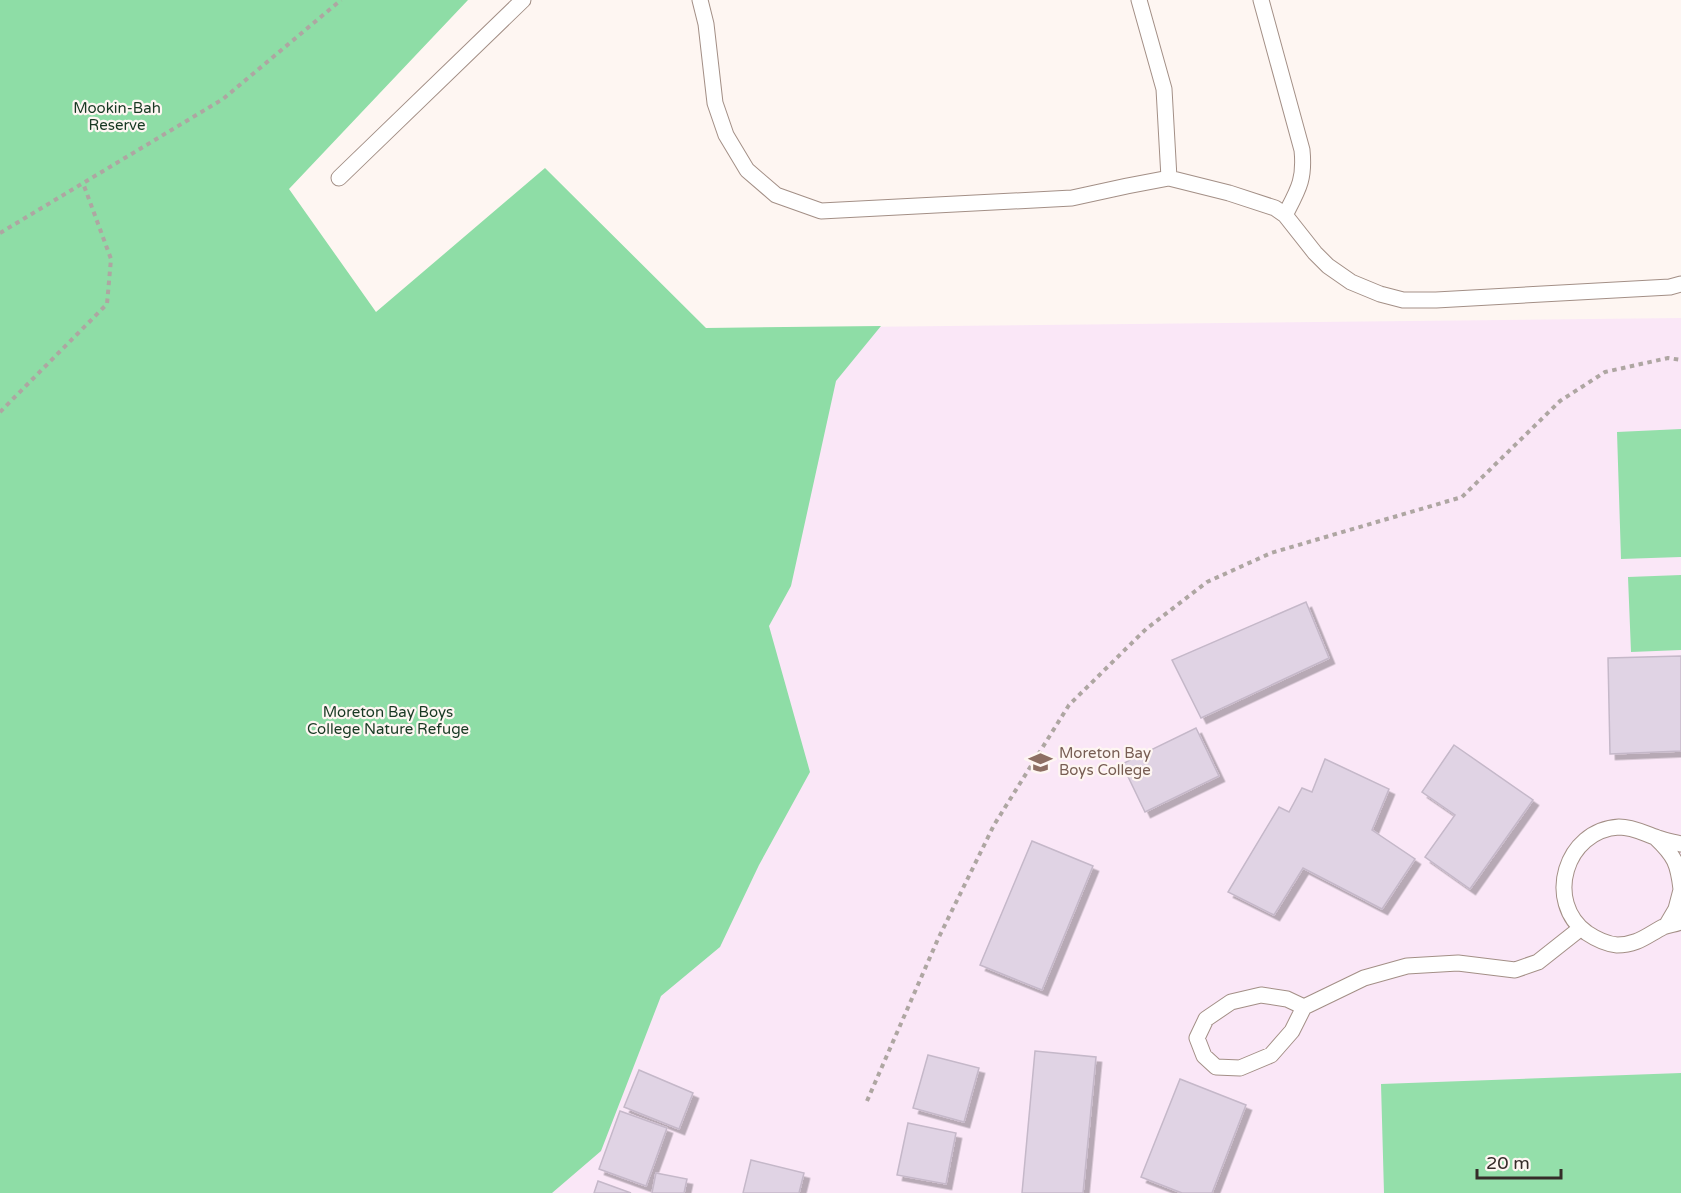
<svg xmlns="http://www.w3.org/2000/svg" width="1681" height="1193" font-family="'Varela Round',sans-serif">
<defs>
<filter id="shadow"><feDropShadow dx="5.5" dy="5.5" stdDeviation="0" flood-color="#0004"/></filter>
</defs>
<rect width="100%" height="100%" fill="#fef6f2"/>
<path fill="#fae7f7" d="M1681,318V1193H320L483,331Z"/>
<path fill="#94dfaa" d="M1681,429V557L1621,559L1617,432Z
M1681,575V650L1631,652L1628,577Z
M1681,1073V1193H1384L1381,1084Z"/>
<path fill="#8edda6" d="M0,0H468L289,189L376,312L545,168L706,328L881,326L836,381L791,586L769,626L810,772L759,865L720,947L661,996L601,1151L552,1193H0Z"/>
<path fill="#e0d3e4" stroke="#c5b8c9" stroke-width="1.5" filter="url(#shadow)" d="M1306,602L1329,658L1201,718L1172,660Z
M1681,656V751L1610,754L1608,658Z
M1196,728L1219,776L1145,812L1122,764Z
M1454,745L1533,800L1470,889L1425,857L1455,815L1422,792Z
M1325,759L1389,789L1372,830L1415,859L1382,909L1303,868L1274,915L1228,892L1279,807L1289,812L1302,788L1312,792Z
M1032,841L1093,866L1042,990L980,965Z
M1035,1051L1096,1057L1083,1193H1022Z
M928,1055L979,1068L964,1122L913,1108Z
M639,1070L693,1093L679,1129L624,1107Z
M1180,1079L1246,1105L1212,1193H1182L1141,1177Z
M620,1111L667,1128L646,1186L599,1169Z
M908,1123L956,1133L946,1184L897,1175Z
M751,1160L804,1173L799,1193H743Z
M656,1173L687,1179L684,1193H652Z
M598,1181L631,1193H594Z"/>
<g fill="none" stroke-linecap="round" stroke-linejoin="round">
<defs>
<path id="lane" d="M700,0L706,24L715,103L726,135L747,170L776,195L821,211L1072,198L1127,186L1169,178L1229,193L1275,208L1285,215L1315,253L1328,266L1351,282L1380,294L1403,300H1436L1670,287L1681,284
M1139,0L1164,89L1169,178
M1261,0L1302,150C1305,180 1298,190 1285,215
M339,178L523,0
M1656,838C1675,856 1678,864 1681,889
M1681,844C1674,842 1666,841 1658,838C1645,834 1634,827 1619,827C1565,830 1544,902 1587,933C1596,939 1606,944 1617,945C1637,945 1646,936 1663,927C1669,925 1675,924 1681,922
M1666,926L1676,909L1681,890
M1304,1007L1287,999L1261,995L1231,1002L1206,1019L1197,1038L1204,1056L1216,1067L1240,1068L1271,1055L1292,1031L1304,1007L1364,978L1407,966L1458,963L1515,970L1538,962L1581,928"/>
</defs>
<use href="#lane" stroke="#a38f86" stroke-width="17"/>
<path stroke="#aea6a2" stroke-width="4" stroke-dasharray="4.5 4.5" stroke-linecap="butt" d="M0,233L223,99L341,0
M0,412L107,304L111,259L83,183
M867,1101L938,939L994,825L1069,705L1146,629L1207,582L1271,553L1462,497L1560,401L1605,372L1668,358L1681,360"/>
<use href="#lane" stroke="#fff" stroke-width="15"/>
</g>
<defs>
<symbol id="school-bare" viewBox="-9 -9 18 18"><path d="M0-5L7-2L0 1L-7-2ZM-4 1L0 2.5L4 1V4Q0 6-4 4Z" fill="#8d6e63" stroke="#fef6f2" stroke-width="2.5" paint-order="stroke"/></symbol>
</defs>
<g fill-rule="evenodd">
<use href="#school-bare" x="1024" y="746" width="33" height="33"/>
</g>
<g text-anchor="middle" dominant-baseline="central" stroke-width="4.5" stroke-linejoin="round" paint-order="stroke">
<g font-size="15" fill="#183923" stroke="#fef6f2">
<text x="117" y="108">Mookin-Bah<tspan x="117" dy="17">Reserve</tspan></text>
<text x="388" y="712">Moreton Bay Boys<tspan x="388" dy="17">College Nature Refuge</tspan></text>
</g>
<g font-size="15" fill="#785e54" stroke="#fef6f2" text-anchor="start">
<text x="1059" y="753">Moreton Bay<tspan x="1059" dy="17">Boys College</tspan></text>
</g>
</g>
<path d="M1477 1169v9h84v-9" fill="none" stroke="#352c29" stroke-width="3"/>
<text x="1486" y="1169" font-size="18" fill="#352c29" stroke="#fef6f2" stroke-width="4.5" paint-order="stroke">20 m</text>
</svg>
